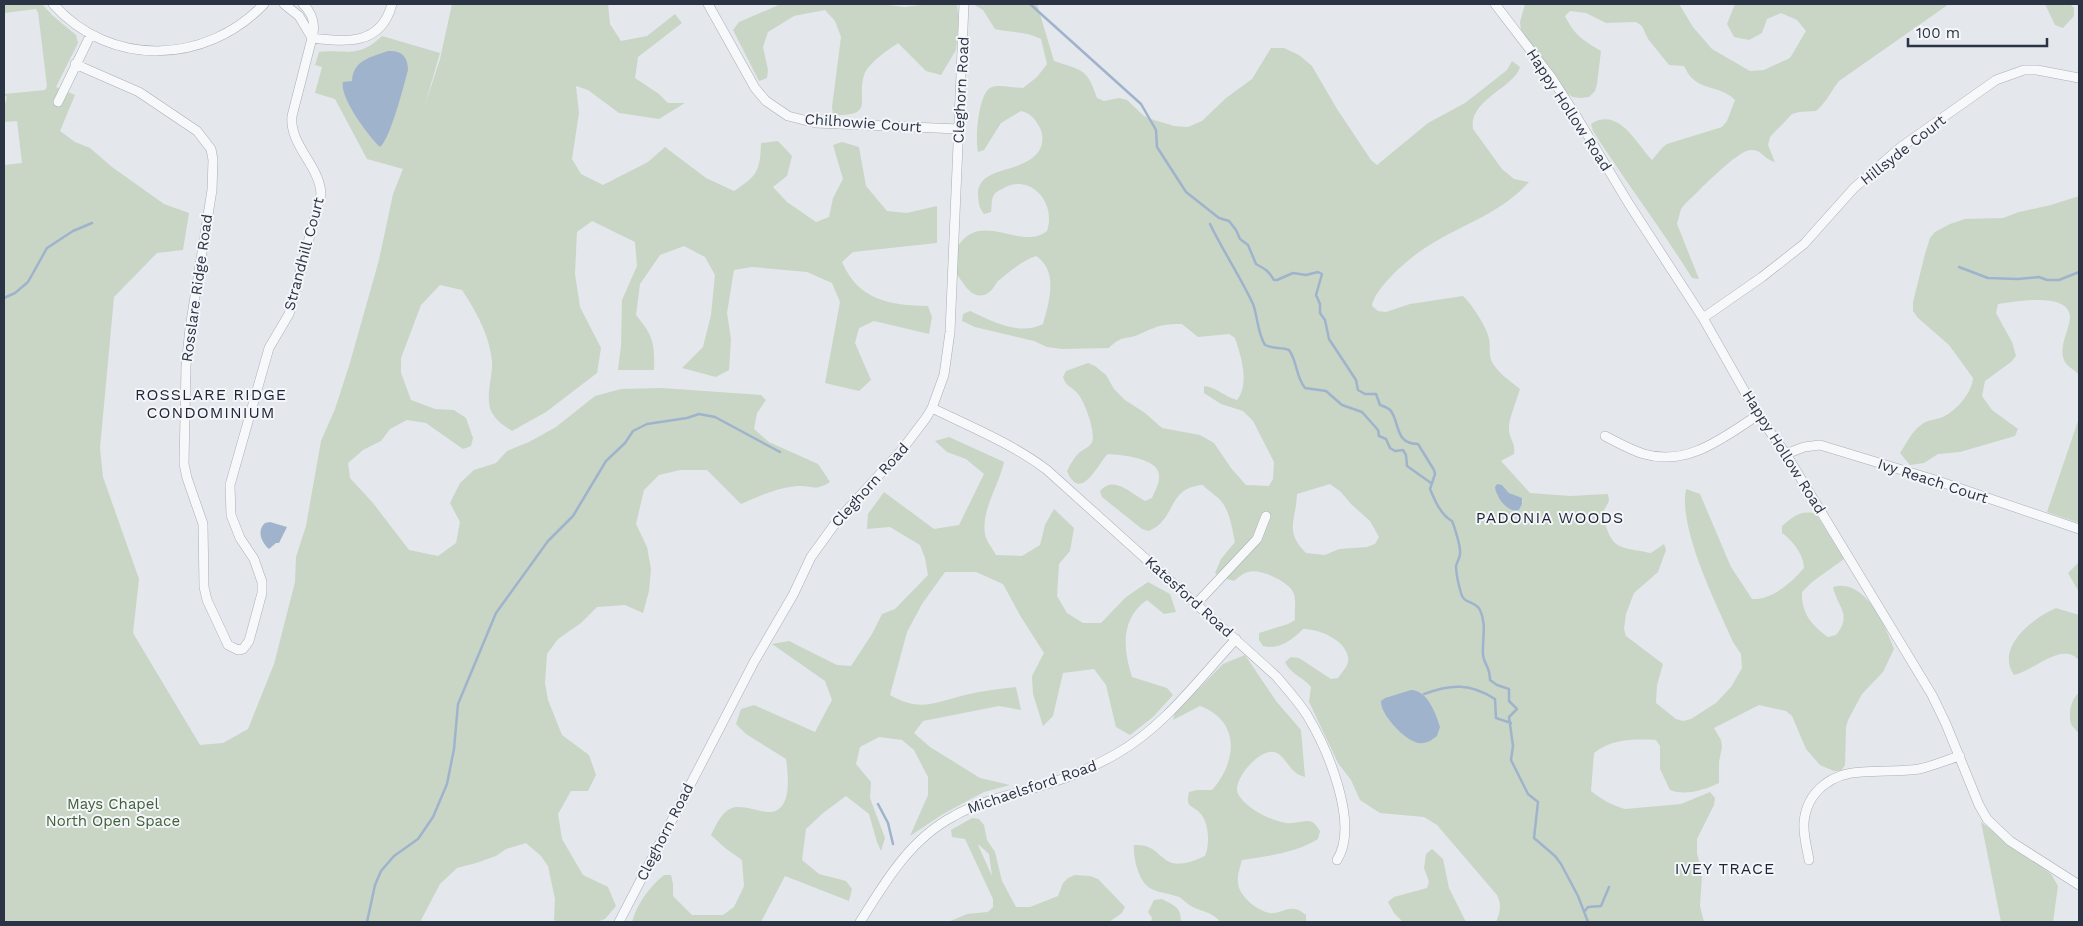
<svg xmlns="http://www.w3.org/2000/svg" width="2083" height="926" font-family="'Work Sans',sans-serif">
<rect width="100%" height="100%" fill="#e4e7ec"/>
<path fill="#c9d6c5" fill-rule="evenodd" d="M4,4H42L53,16L76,35L78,43L56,87L75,95L60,131L75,142L90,148L112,167L164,204L189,213L183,250L157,253L114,297L100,448L103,477L139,579L133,633L200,745L223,743L248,729L274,664L295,582L296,557L306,526L321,441L335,409L349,366L379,260L393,194L403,169L367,159L335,99L315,93L322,67L315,65L319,52C347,49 358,59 382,36L440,53L424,108L440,59L452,4H608L610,24L621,41L647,36L675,14L682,23L638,57L635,78L659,94L668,103H685L659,119L619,113L588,90L576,86L579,113L572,159L581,174L603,185L648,162L665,147L706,178L734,191C758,175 760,171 761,143L778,141L792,156L787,176L773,187L787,202L816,222L829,217L833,198L843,179L833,145L842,142L859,147L866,186L887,211L907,213L937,206V243L853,252L842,262C859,301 890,305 928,306L932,317L929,334L874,321L859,328L855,343L871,380L859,391L825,383L840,302L832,283L807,272L752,267L734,270L727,313L731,339L729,370L716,377L682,368L703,347L711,315L715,275L705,257L684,246L660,255L640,284L636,315C653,335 655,344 654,370H618L621,346L622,300L637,266L635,242L592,221L577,232L575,274L580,307L601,348L597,373L546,412L512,431C506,427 498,422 494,416C483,401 493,378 492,362C490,336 476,311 462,290L440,285L421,305L401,358V373L411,400L435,409L454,410L466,418L473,438L471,446L463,449L426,423L407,420L390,429L381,441L363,450L348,463L350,478L373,503L409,550L438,556L456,543L460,522L450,503L460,483L474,470L496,463L507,451L529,442L556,427L595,396L621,389L662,388L761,395L766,400L757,413L754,429L769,442L818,464L830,482C814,492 813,485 797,486C777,488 759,496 741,504L707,470H680L659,475L644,490L636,524L647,547L651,569L649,591L643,613L625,605L597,607L581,623L558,639L547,654L545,683L548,700L562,735L589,755L596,775L588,791H571L558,814L562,839L583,875L608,887L616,906L605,919L596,922H559L554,920L555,899L548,866L541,856L526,843L506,849L496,856L476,863L457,868L440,884L420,922H4V165L22,163L17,121L4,122V108L7,97L4,94L45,90L47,86L38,12L36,9L4,13Z
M781,4H880L905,7L929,4H955L957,5L959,20L956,50L941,75L926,71L898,43C888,50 868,63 864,75C856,102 876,116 833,115L832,107L841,37L835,21L825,10L794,16L768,32L763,47L768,70L767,78L759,81L733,30L739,22Z
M973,4H1037L1054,61C1083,71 1087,68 1097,98L1104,101L1119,98L1127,100L1144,116L1151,119L1174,126L1188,127L1202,121L1226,98L1252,79L1271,48H1284L1299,55L1312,66L1337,109L1371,160L1377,165L1428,123L1465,103L1483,89L1507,70L1512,61L1520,67C1514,88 1468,100 1473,129L1502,169L1514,179L1529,182C1500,215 1457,226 1422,250C1407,260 1374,289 1372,306L1378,311L1386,312L1410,304L1463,296C1471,303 1488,329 1489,339C1491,347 1488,354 1492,362C1498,373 1510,381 1520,389C1517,399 1509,419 1509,427C1508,438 1516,442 1514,454L1501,461L1530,493L1570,496L1608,494L1609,501L1602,514C1613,551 1616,546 1651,553L1664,544L1666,550L1658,572L1634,593L1626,614L1624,629L1626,636L1663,664L1657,685L1656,703L1676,719L1683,721L1691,719L1716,703L1731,687L1742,668L1741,654L1733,642C1717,605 1678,529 1686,489L1700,494L1731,567L1752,599C1772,600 1791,583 1804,568C1804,555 1793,541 1782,533V526C1792,517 1802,509 1816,514L1844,559L1812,582L1802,592C1801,613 1812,626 1828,637L1836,635C1853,614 1837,607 1833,587C1865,578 1885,625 1894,649L1883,672L1862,694L1848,720L1846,727L1845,765L1841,771H1834L1820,765L1806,749L1792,716L1786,711L1759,705L1714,728L1721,740L1722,747L1719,762V783C1705,790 1685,796 1670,790L1660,769V746L1656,740C1634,739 1611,739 1594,753L1591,791C1602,800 1612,805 1625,809L1681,804L1710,792L1715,798L1714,805L1697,839V853L1702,875L1700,906L1704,922H1496C1500,912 1502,906 1497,895L1437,825L1424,817L1380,813L1360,800L1351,780L1338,763L1312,708L1309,702L1311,687C1303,677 1290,674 1285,662L1291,657L1299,658L1331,679L1338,678C1342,672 1350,665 1348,657C1345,639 1318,629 1303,629C1292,640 1279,650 1263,646L1259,640V633L1288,624L1295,620C1294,612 1297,599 1293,592C1288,581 1259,568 1248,572C1243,573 1238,578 1234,581L1220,577L1215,573L1221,559L1235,542C1232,529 1230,511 1221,501C1216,495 1208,491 1203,485C1167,487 1177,519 1149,531L1142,529L1102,497L1100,491C1114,475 1130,493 1145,501L1152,498C1155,491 1160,483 1159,475C1158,458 1122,455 1108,454C1099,461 1081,505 1067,471C1070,465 1074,457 1080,452C1084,449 1090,447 1092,442C1096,433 1085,402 1078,394C1073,387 1066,387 1063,377L1066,371L1088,363L1095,366L1106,375L1114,389L1125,400L1145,413L1162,428L1200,435L1214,443L1231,468L1246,485L1269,486L1273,479L1274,462L1253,421L1243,411L1221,404L1204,393V386C1216,387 1225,397 1237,400C1250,384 1241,356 1235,338L1229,334L1198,337L1182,324C1161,324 1158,326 1140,334C1124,341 1123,334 1109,348L1062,349L1047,347L1034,341L975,327L962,321L963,314L970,311C992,321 1019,336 1043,324C1049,302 1059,271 1036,256C1023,260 1009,272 998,281C995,285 992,291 988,293C978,300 968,291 963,283C959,277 953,269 952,262C952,254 956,248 961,242C985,213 1022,251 1047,231C1057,202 1029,172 1002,189C999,190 994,193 993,197C991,201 992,207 991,212L984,214C979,208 979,204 978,196C976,163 1028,176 1041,147C1043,141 1043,134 1040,128C1035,119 1031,113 1021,111L1001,123L984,150L978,152C975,140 978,91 992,87C1000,84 1014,88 1023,88L1037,77L1047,64L1041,39C1025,31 1012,33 995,29L983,10ZM1330,484L1341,492L1351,504L1370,521L1379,537L1375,544L1367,547L1339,549L1325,555L1306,553C1284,531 1296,521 1297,494ZM1502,485L1509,493L1523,501L1519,510C1509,513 1503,502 1497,495Z
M1525,4H1679L1693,27L1712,49L1750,71L1764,70L1790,58L1806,31L1797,20L1781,13L1767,19L1762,33L1749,40L1734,37L1727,24L1735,4H1949L1839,81C1831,91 1826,103 1816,111L1799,112L1792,114L1770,137L1768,145L1775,162C1765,160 1761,149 1751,150C1737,150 1697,193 1685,204L1681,209L1677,224L1699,279L1692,278C1661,228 1625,181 1593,131L1591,124C1619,106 1637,145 1652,160L1662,148L1667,144L1722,127L1727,121L1735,100C1723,87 1705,90 1693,79C1689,76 1686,70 1684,66L1669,65L1648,39L1642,26L1636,22L1606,23L1586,13L1570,11L1565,16C1575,36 1583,40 1601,51L1597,84L1595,91L1589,97L1581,98L1573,97L1559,89L1526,41L1521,30L1520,22Z
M2045,4H2070L2074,8V16L2063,28L2055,25Z
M2079,196V375C2075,370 2068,367 2065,362C2057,348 2070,329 2070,317C2069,291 2014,302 1998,304L1996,313L2012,342L2016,356L2011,362L1985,381L1982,396L1992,410L2018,429L2015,436L1960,452L1938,454L1924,463L1910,465L1900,453C1906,444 1912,431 1921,425C1927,420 1935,420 1943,417C1957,410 1972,393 1973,378L1949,345L1918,318L1913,311V302L1925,254L1930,238L1935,232L1950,224L1965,219L2003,218L2019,212L2051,205Z
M2079,418V523L2047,512Z
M949,437L1004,462C999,485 981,511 985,534C986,541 993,549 996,555L1022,556L1040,545L1045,525L1054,509L1074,528L1070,551L1059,564L1057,596L1067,613L1083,623H1101L1126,597L1148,582L1170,594L1176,612L1164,614L1147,600C1120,619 1123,649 1132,677L1167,688L1173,695L1153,717L1130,735L1116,727L1106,685L1094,669L1063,673L1053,716L1043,726L1033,694L1032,676L1044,653L1021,617L1003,584L976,572H945L922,604L907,632L890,695C920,712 934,703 965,695C981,691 999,689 1016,687L1021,710L999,706L923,721L914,733L930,747L980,778L1010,785L984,792L943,814L910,836L928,795V777L914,750L902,740L879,737L860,747L856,764L871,782L870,798L885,838L881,851L877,842L869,814L846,796L823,813L806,829L802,860L819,874L846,881L852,889L849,901L785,876L761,922H632C637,904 649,887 664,875H671L673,884V896L692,915H723L734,907L744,886L742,860L725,848L711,835C717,824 722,809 736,807C747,806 759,812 770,812C793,811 788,773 786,759L746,734L736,724L741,709L754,705L815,732L832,700L825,681L772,644L789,641L837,665L851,666L872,634L882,614L895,609L928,575L925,558L920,545L890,527L867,529L868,514L884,492L934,529L959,525L984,474L966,459L947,452L935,441Z
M2079,562V592L2068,573Z
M2056,608L2079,615V660C2061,641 2034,671 2014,675C1995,647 2033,618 2056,608Z
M1245,655L1276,701L1301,730L1305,777C1289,773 1288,759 1277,753C1262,745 1231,780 1238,794C1247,809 1269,820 1286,823C1294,824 1302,821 1309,821C1315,822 1317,827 1320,831L1318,839C1295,853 1268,856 1242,860C1240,867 1237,875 1238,883C1239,896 1257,911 1270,913C1282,915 1290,901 1306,915V922H1221C1209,910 1204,913 1191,906C1187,904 1183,899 1179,897C1169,893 1154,893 1146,885C1138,877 1133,857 1134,845C1168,843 1156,879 1205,856C1210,844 1209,824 1201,814C1192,804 1185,809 1189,792L1197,790H1212C1237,762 1241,721 1200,706L1173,720L1175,713L1223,664Z
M2079,693V734C2077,731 2073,727 2071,724C2068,715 2071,698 2079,693Z
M972,818L979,819L984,825L987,840L995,852L1002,881L1016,907H1030L1058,896L1063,883L1068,878L1075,875L1090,876L1098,879L1125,907L1122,913L1109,922H948L967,914L988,912L993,907V899L965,839L952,837L951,830ZM979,845L989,854L992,876L978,845Z
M1981,822L2051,874L2058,886L2053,922H2001Z
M1432,849L1443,859L1449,888L1466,922H1403L1394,913L1388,902L1394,897L1427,888L1429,882L1424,868L1426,854Z
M1162,899C1175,906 1181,907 1181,922H1151L1152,918L1148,912L1154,900Z"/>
<path fill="#9fb4cc" d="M388,51C402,50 408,57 408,70C404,85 390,140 380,147C369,137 339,97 343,82L352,81C353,60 371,57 388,51Z
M1497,484L1502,485L1509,493L1522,498V504L1519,510C1508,514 1496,497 1495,487Z
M270,522L287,527L279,543H276L269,549C262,543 256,531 265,523Z
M1411,690C1427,690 1436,713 1440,727L1437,736C1433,739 1428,743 1423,743C1409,746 1380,715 1381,701L1385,698Z"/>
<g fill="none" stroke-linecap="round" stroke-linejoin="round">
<path stroke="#9fb4cc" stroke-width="2.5" d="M1030,4L1141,104L1156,130L1157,147L1186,192L1219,218L1229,221L1236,230L1240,239L1248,245L1256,264C1265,269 1268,270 1274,280H1277L1293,273L1306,275L1318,272L1322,274L1316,295L1320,304V313L1325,320L1329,339L1356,380L1358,390L1365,394H1376L1380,405C1383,406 1389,408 1391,411C1400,424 1395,444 1418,444L1434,470L1435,474L1430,489C1435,501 1441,515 1452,521C1455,528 1460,545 1460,551C1461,557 1457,561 1456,566C1456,572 1459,586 1461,593C1463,604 1476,601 1480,610C1487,624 1482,640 1483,655C1484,665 1490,666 1490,680L1497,685L1509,689V701L1517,709L1509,717L1513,746L1511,760L1528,794L1538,802L1534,838L1555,856L1561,864L1578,896L1588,922
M1210,224C1223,251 1240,276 1253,304C1258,317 1257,332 1265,345C1273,349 1281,347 1289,350C1298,363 1295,375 1305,388L1326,391L1342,405L1362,412L1378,430L1379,436L1386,439L1390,448L1395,451L1403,450L1406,455L1407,466L1431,483
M1959,267L1988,278L2018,279L2039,277L2047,280H2059L2079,272
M4,298L15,293L28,282L47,248L73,231L92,223
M1424,694C1451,684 1470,683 1495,699L1496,718L1511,723
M878,804L888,823L893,844
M1584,912L1588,907L1601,906L1609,887
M367,922L375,885L381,871L394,856L418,839L433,817L447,784L454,749L458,704L496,613L548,541L573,516L606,461L625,443L633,431L647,424L687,418L699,414L715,417L780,452"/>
<defs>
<path id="minor" d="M53,4C110,68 206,65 264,4
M284,4L299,16L312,38C316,24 313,14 303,4
M708,4L755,88L766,101L788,116L816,123L959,129
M1495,4L1551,77L1578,119L1629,204L1703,318L1758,415L1786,454L1932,695L1946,724L1979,805L1987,819L2010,841L2079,885
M75,64L139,92L197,131L211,149L213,160L212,190L190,328L186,366L184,464L187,478L203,524L204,587L207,600L228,645L238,650L243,649L249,641L262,593V582L254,559L240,538L231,515L230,485L269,348L289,314L321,194C320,166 289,145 292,116L312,38C346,42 381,46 392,4
M58,102L91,34
M1703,318L1762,277L1804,244L1854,188L1901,147L1996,80L2024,70H2037L2079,78
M932,408C971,427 1013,444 1047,470L1276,676C1287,689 1298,701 1307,715C1327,748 1360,824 1337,860
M1605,436C1618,443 1631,450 1644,454C1688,467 1724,437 1758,415
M1786,454L1804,447L1820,445L1935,480L2079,529
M1196,604L1257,539L1266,516
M1809,860C1807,848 1803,835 1804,822C1807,791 1832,773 1862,772C1881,770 1900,772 1919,769C1933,766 1946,760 1960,756
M619,922L754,662L793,595L811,557L837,521L901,451L926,418L932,408L944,375L950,332L964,4
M860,922C885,882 910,839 954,816C984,799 1018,794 1050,783C1073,776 1095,766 1116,754C1164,727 1199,679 1236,639"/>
</defs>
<use href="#minor" stroke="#a9aeb7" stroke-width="10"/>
<use href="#minor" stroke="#f7f8fa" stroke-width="9"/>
</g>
<g text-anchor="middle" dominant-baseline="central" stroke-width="4" stroke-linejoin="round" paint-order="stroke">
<g font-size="15" fill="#2b3445" stroke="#f4f6f9">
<text transform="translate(961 90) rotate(-87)">Cleghorn Road</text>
<text transform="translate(1569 110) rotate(57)">Happy Hollow Road</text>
<text transform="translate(863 123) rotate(4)">Chilhowie Court</text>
<text transform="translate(1903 150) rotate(-38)">Hillsyde Court</text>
<text transform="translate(304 254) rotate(-75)">Strandhill Court</text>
<text transform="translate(197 288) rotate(-82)">Rosslare Ridge Road</text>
<text transform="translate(1784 452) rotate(58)">Happy Hollow Road</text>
<text transform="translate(1933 481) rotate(18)">Ivy Reach Court</text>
<text transform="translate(870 485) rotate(-48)">Cleghorn Road</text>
<text transform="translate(1189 597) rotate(42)">Katesford Road</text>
<text transform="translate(1032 787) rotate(-19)">Michaelsford Road</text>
<text transform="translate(665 832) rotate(-63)">Cleghorn Road</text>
</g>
<g font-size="15" fill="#3f6138" stroke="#f4f6f9">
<text x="113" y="804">Mays Chapel<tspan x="113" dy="17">North Open Space</tspan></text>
</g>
<g font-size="16" letter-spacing="1" fill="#1d2536" stroke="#f4f6f9">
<text x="211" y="394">ROSSLARE RIDGE<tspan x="211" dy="18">CONDOMINIUM</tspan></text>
<text x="1550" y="517">PADONIA WOODS</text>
<text x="1725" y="868">IVEY TRACE</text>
</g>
</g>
<rect width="2083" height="926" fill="none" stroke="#2b3445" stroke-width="10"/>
<path d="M1908 38v8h139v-8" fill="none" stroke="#2b3445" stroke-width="2.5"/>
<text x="1916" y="38" font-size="15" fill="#2b3445" stroke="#f4f6f9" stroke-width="4" paint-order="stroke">100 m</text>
</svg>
